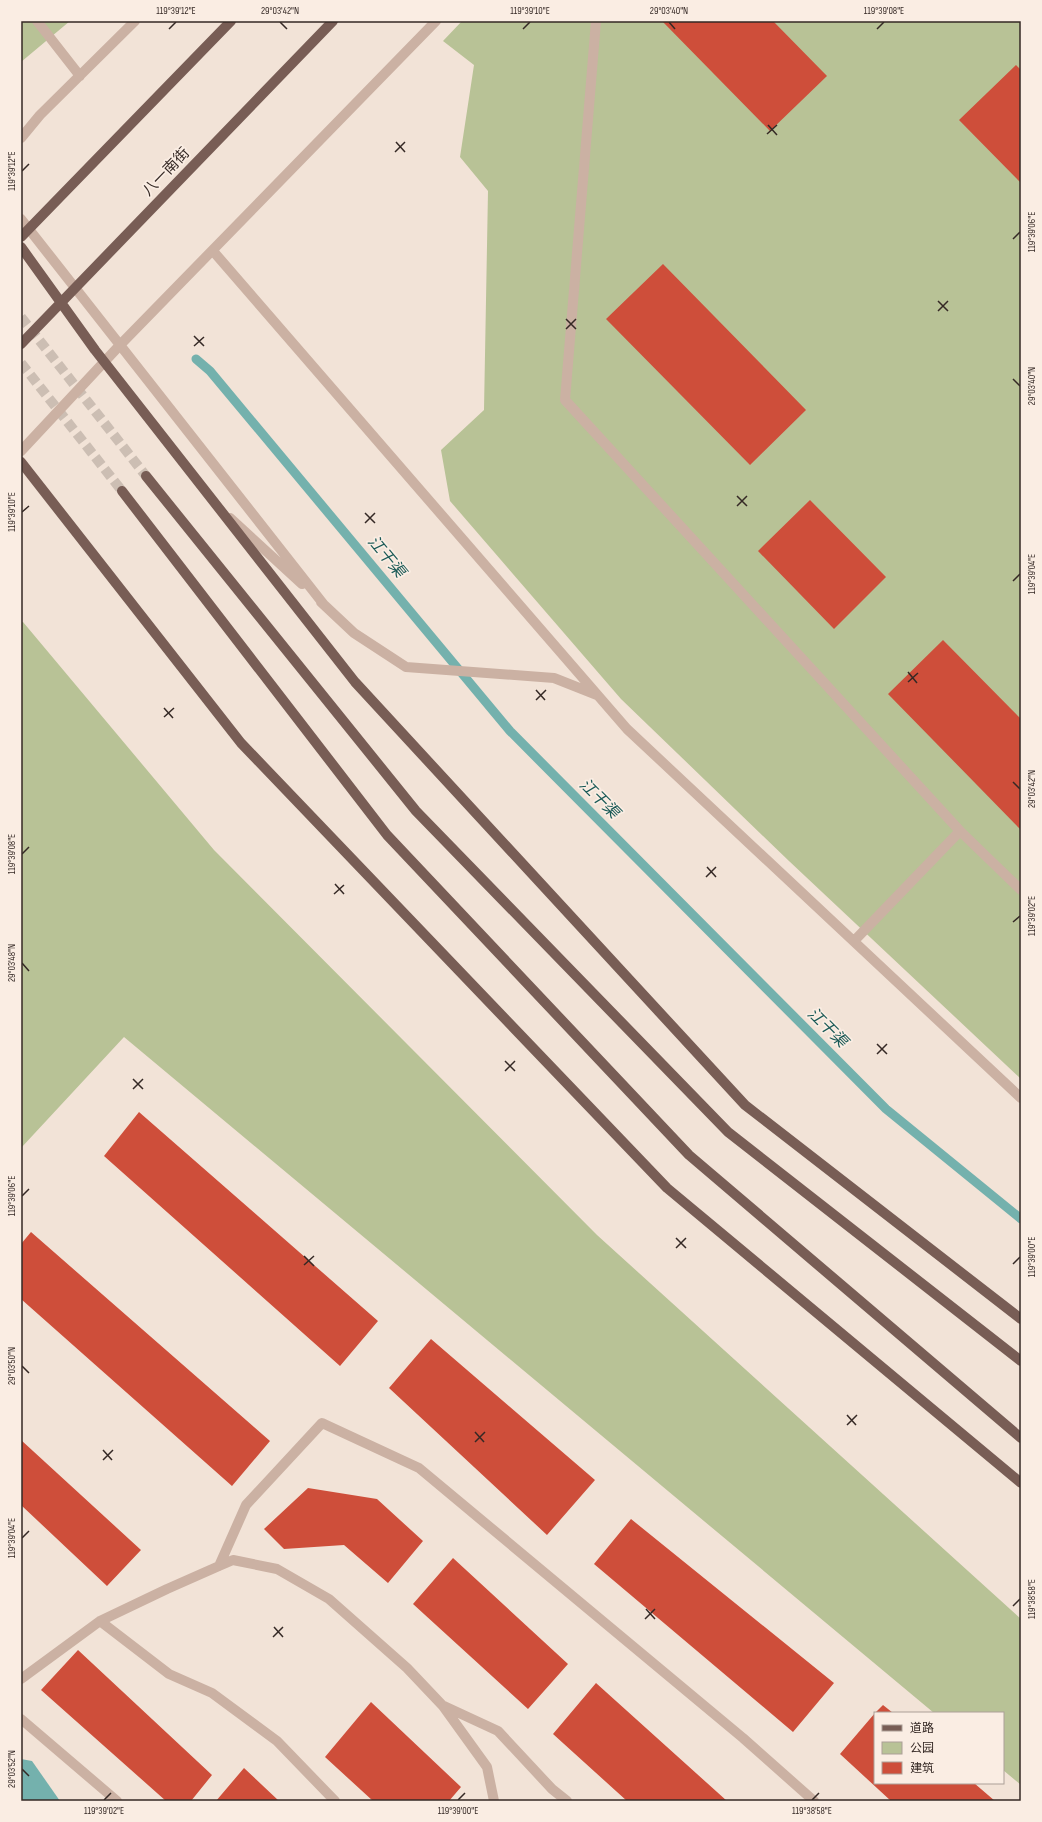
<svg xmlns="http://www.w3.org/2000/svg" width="1042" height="1822" font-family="'Sofia Sans Condensed','Noto Sans SC',sans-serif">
<rect width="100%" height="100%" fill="#f2e3d7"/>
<path fill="#b8c296" d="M21,21H70L21,62Z
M462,21H1021V1079L789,861L621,699L450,501L441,450L484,410L488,191L460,157L474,65L443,41Z
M21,622H23L214,850L597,1235L1021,1619V1785L1003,1770V1713H934L124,1037L21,1148Z"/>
<path fill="#74b1ad" d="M21,1759L32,1761L60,1801H21Z"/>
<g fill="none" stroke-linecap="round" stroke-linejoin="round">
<path stroke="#74b1ad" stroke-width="9" d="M196,359L210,371L510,731L886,1109L1021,1219"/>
</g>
<path fill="#ce4e3a" d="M662,21H773L827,76L770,131Z
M1016,65L1021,70V183L959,120Z
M663,264L806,410L750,465L606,319Z
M810,500L886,577L834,629L758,551Z
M943,640L1021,719V830L888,694Z
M139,1112L378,1321L340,1366L104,1156Z
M31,1232L270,1441L232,1486L21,1299V1244Z
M431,1339L595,1480L547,1535L389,1388Z
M21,1440L141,1550L107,1586L21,1505Z
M308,1488L377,1499L423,1541L388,1583L344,1545L284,1549L264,1529Z
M631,1519L834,1683L793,1732L594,1564Z
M453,1558L568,1664L528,1709L413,1604Z
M78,1650L212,1775L191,1801H166L41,1690Z
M596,1683L727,1801H627L553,1734Z
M371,1702L461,1787L449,1801H373L325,1757Z
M883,1705L893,1713H875Z
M875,1713V1783H974L995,1801H891L840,1754Z
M244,1768L279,1801H216Z"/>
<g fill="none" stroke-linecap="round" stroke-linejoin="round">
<path stroke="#ccbeb3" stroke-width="10" stroke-dasharray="10 5" stroke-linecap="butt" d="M21,317L146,476
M21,363L122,491"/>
<path stroke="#cbb1a3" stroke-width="10" d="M37,21L80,76
M596,21L565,400L960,831L1021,890
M21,138L40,115L135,21
M21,219L325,606
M213,251L627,729L1021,1098
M21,451L120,345L436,21
M230,518L302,584
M321,602L354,633L406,667L554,678L597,695
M854,941L960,831
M219,1566L246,1505L322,1423L419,1468L743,1738L814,1801
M100,1621L169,1674L212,1693L277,1741L335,1801
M21,1679L100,1621L167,1589L219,1566L233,1560L277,1569L329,1599L407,1668L443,1706L487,1767L494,1801
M444,1706L498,1731L552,1789L567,1801
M21,1719L117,1801"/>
<path stroke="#785d55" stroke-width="10" d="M21,237L231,21
M21,247L95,350L355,682L745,1105L1021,1319
M21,344L333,21
M21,462L241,743L667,1188L1021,1483
M146,476L416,811L728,1132L1021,1361
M122,491L387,835L689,1155L1021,1438"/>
</g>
<path fill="none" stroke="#352925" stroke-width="1.5" d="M280,22L287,29M669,22L675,29M169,29L176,22M523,29L530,22M877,29L884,22M768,125L777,135M767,134L777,125M396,142L405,152M395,152L405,142M22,171L29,164M1013,239L1020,232M938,301L948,311M938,311L948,301M566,319L576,329M566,329L576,319M194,336L204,346M194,346L204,337M1013,379L1020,386M737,496L747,506M737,506L747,496M22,512L29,506M365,513L375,523M365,523L375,513M1013,581L1020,574M908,672L917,683M908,682L918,673M536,690L545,700M536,700L546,690M164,708L173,718M164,717L174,708M1013,782L1020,789M22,854L29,847M707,867L716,877M706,877L716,867M335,884L344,894M334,894L344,885M1013,922L1020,916M22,963L29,971M877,1044L887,1054M877,1054L887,1044M505,1061L515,1071M505,1071L515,1061M133,1079L143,1089M133,1089L143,1079M22,1196L29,1189M676,1238L686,1248M676,1248L686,1238M304,1256L314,1266M1013,1264L1020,1257M304,1265L314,1256M22,1366L29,1373M847,1415L856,1425M847,1425L857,1415M475,1432L484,1442M475,1442L485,1432M103,1450L112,1460M103,1460L113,1450M22,1538L29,1531M1013,1606L1020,1599M646,1609L655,1619M645,1619L655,1609M274,1627L283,1637M273,1637L283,1627M22,1769L29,1776M104,1800L111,1793M458,1800L465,1793M812,1800L819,1793"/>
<g text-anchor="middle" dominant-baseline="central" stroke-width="3.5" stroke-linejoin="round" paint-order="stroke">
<g font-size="15" fill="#352925" stroke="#faede3">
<text transform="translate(166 172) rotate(-46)">八一南街</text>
</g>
<g font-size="16" font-style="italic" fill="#195956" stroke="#faede3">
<text transform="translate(386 557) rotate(50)">江干渠</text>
<text transform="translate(599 799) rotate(45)">江干渠</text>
<text transform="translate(827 1028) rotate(45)">江干渠</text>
</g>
</g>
<rect width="1042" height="1822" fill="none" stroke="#faede3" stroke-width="44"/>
<rect x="874" y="1712" width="130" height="72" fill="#faede3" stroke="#ab9f97"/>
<rect x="882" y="1725" width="20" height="6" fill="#785d55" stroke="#ab9f97"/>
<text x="910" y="1732" font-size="12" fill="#352925">道路</text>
<rect x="882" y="1742" width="20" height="12" fill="#b8c296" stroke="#ab9f97"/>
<text x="910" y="1752" font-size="12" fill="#352925">公园</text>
<rect x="882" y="1762" width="20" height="12" fill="#ce4e3a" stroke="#ab9f97"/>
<text x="910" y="1772" font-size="12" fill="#352925">建筑</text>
<rect x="22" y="22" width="998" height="1778" fill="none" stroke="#352925" stroke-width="1.5"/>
<g font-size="10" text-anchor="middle" fill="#352925">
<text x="176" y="14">119°39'12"E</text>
<text x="280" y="14">29°03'42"N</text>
<text x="530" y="14">119°39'10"E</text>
<text x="669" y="14">29°03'40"N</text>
<text x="884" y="14">119°39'08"E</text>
<text transform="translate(11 171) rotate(-90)" y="4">119°39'12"E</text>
<text transform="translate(1031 232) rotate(-90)" y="4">119°39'06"E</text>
<text transform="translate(1031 386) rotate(-90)" y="4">29°03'40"N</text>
<text transform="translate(11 512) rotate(-90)" y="4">119°39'10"E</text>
<text transform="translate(1031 574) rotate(-90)" y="4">119°39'04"E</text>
<text transform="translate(1031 789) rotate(-90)" y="4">29°03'42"N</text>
<text transform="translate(11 854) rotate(-90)" y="4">119°39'08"E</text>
<text transform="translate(1031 916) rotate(-90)" y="4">119°39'02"E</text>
<text transform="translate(11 963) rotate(-90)" y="4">29°03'48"N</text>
<text transform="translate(11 1196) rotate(-90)" y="4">119°39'06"E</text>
<text transform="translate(1031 1257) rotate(-90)" y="4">119°39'00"E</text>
<text transform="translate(11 1366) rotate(-90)" y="4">29°03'50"N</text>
<text transform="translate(11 1538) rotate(-90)" y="4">119°39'04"E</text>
<text transform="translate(1031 1599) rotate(-90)" y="4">119°38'58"E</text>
<text transform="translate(11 1769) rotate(-90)" y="4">29°03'52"N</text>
<text x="104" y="1814">119°39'02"E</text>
<text x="458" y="1814">119°39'00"E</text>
<text x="812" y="1814">119°38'58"E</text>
</g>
</svg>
